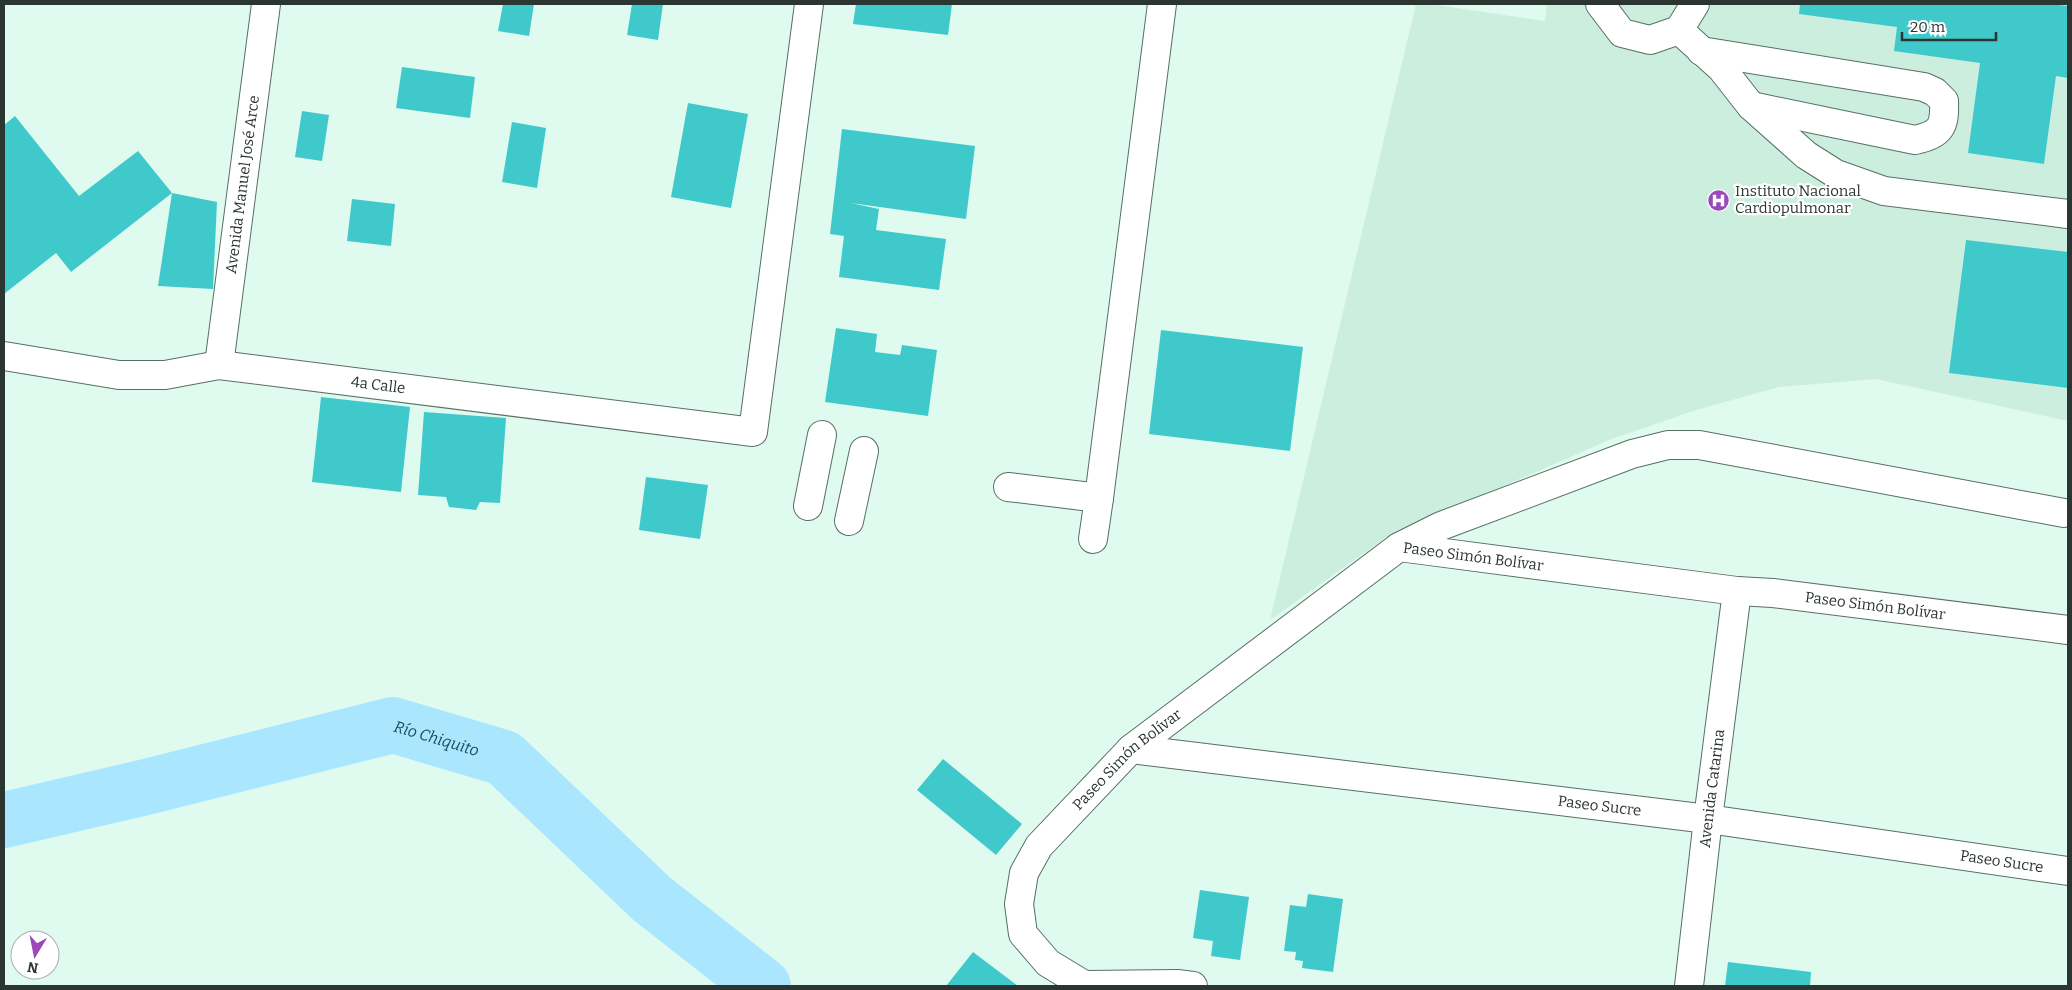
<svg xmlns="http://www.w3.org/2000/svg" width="2072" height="990" font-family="Bitter,serif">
<rect width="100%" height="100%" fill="#dffbef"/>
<path fill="#cbeedf" d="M1416,4H1430L1545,21L1547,4H2068V421L1876,379L1779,387L1696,410L1609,440L1385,538L1270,620Z"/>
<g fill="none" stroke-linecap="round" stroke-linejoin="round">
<path stroke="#abe6ff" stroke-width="56" id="s1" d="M4,820L142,788L393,725L504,758L652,899L763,986"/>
</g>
<path fill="#40c9cb" d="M503,4H534L529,36L498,31Z
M632,4H663L658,40L627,35Z
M856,4H952L948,35L853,24Z
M1800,4H2049L2068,6V78L2056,76L2044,164L1968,153L1980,63L1894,51L1897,27L1799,14Z
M402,67L475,77L470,118L396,108Z
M688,103L748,114L731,208L671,197Z
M302,111L329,115L322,161L295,157Z
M15,116L79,196L138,151L172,193L71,272L56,253L4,294V125Z
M512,122L546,128L537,188L502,182Z
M842,129L975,146L966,219L851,203L879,209L876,230L946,239L939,290L839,277L844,236L830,234Z
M172,193L217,202L213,289L158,286Z
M352,199L395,204L391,246L347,241Z
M1966,240L2068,252V388L1949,373Z
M836,328L877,334L875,352L900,355L902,345L937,350L928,416L825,402Z
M1161,330L1303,347L1290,451L1149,434Z
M321,397L410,407L401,492L312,482Z
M424,412L506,418L500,503L480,502L476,510L449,507L446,497L418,495Z
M646,477L708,485L700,539L639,530Z
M943,759L1022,824L996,855L917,790Z
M1200,890L1249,897L1240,960L1211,956L1213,941L1193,938Z
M1308,894L1343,899L1333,972L1302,968L1303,961L1295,960L1296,952L1284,951L1290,905L1306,907Z
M973,952L1018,986H946Z
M1728,962L1811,972L1810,986H1725Z"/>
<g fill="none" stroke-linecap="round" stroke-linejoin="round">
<defs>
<g id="minor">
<path d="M1600,4L1622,33L1650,40L1679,30L1695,4"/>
<path d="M1679,30L1722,69L1751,106L1806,155L1836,174L1884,191L2068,214"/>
<path d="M1701,51L1924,87L1935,92L1944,101C1945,127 1941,134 1915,140L1751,106"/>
<path id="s2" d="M4,356L119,375H165L219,365L753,432L809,4"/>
<path id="s3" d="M219,365L266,4"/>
<path d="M1008,487L1099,498L1162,4"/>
<path d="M808,506L822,435"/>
<path d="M849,521L864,451"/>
<path d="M1093,539L1099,498"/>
<path id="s4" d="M1399,547L1737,591L1773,593L2068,630"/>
<path id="s5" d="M1131,749L1708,819L2068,871"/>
<path d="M1085,985L1177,984L1193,986"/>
<path id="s6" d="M1086,986L1048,963L1023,934L1019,904L1024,873L1039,846L1131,749L1399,547L1441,526L1632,454L1668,445H1699L2064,513"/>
<path id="s7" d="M1689,986L1708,819L1737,591"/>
</g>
</defs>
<use href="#minor" stroke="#576f65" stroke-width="30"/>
<use href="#minor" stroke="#fff" stroke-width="28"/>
</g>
<defs>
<symbol id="hospital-disc" viewBox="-11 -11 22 22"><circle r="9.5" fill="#9b49b8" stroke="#fff"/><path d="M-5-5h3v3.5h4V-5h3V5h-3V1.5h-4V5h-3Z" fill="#fff"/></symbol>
</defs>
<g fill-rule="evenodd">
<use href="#hospital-disc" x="1706" y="188" width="25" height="25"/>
</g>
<g text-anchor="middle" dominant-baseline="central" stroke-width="4.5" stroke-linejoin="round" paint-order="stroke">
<g font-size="15" fill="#2b3531" stroke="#fff">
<text stroke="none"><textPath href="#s3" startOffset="182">Avenida Manuel José Arce</textPath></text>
<text stroke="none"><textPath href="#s2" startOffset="378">4a Calle</textPath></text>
<text stroke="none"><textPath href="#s4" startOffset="75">Paseo Simón Bolívar</textPath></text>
<text stroke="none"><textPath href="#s4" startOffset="480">Paseo Simón Bolívar</textPath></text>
<text stroke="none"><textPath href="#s6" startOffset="299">Paseo Simón Bolívar</textPath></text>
<text stroke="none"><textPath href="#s7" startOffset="199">Avenida Catarina</textPath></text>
<text stroke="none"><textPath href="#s5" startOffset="472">Paseo Sucre</textPath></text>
<text stroke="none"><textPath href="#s5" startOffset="878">Paseo Sucre</textPath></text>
</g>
<g font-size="15" fill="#2b3531" stroke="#fff" text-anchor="start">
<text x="1735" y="191">Instituto Nacional<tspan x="1735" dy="17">Cardiopulmonar</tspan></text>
</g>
<g font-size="16" font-style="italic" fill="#1e4c5d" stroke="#fff">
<text stroke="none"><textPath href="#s1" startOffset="446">Río Chiquito</textPath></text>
</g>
</g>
<rect width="2072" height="990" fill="none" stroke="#2b3531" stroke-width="10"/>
<g transform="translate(35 955) rotate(190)"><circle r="24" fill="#ffffff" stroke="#aaaead"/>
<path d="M0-4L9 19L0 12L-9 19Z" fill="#9b49b8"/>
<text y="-8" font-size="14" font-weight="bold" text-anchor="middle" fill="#2b3531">N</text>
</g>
<path d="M1902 32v8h94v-8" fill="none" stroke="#2b3531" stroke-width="2.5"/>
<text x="1910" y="32" font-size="15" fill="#2b3531" stroke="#ffffff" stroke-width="4" paint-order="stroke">20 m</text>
</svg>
